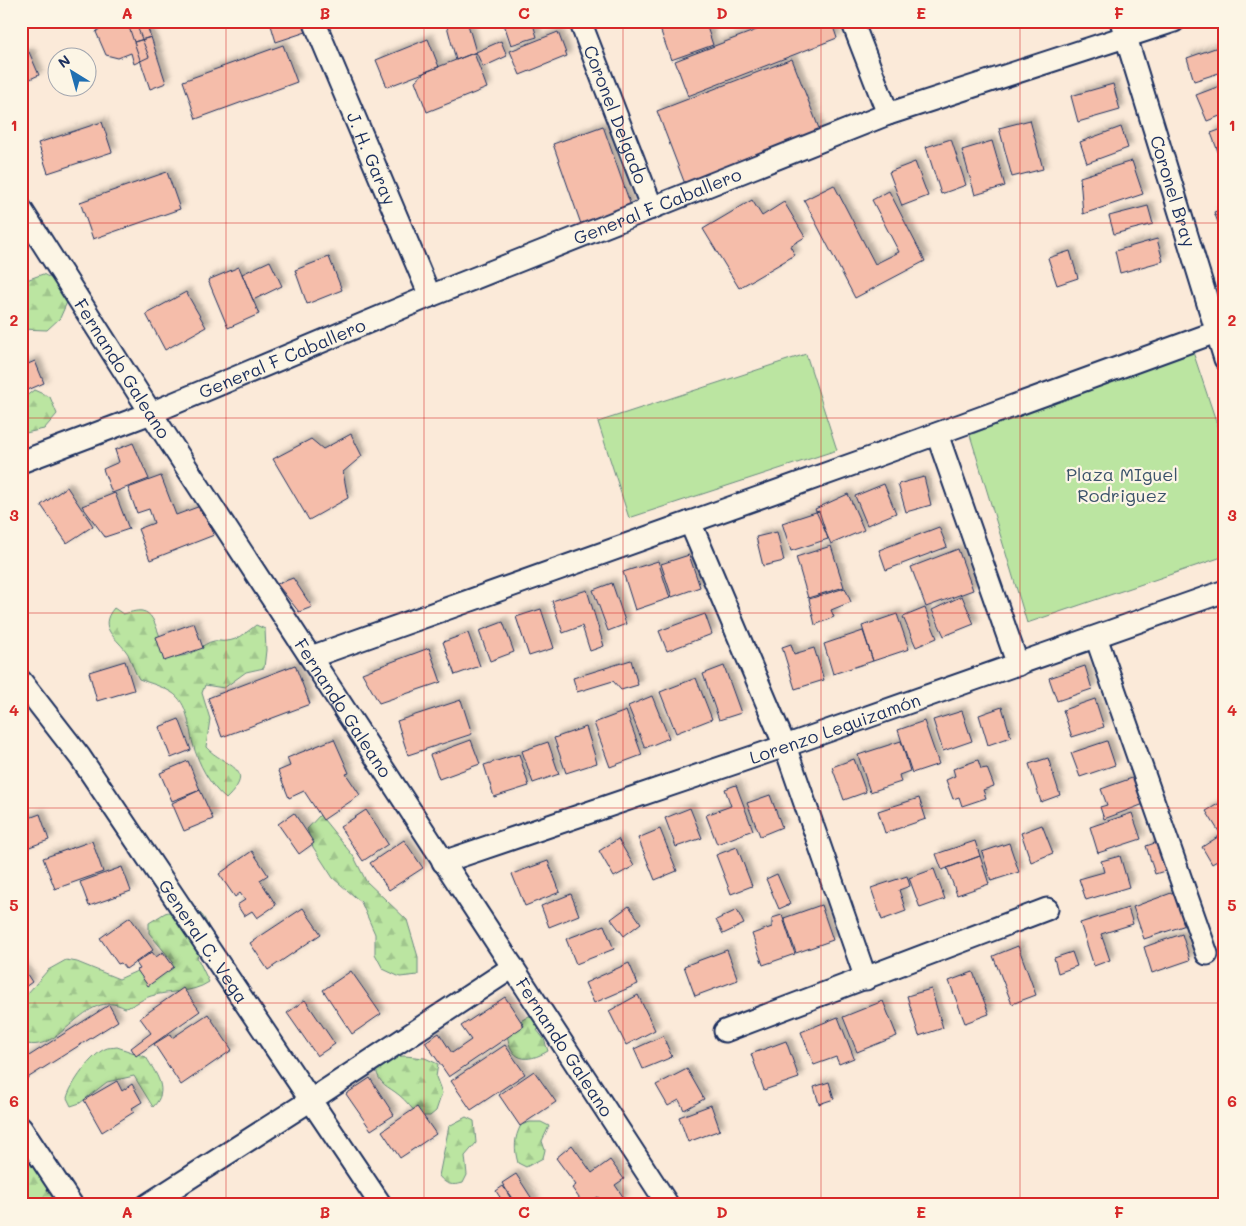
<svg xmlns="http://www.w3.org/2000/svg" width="1246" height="1226" font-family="Mali,sans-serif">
<defs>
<pattern id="forest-firs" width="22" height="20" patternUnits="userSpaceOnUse" patternTransform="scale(1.25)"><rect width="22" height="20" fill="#bbe5a1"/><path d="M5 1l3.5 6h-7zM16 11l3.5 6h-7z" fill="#a0c58d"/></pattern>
<filter id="shadow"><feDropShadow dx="4.5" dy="-4.5" stdDeviation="2.5" flood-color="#0004"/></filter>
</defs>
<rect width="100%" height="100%" fill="#fbead9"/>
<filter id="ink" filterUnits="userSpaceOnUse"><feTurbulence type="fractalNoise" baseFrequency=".02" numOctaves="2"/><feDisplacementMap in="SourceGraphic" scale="10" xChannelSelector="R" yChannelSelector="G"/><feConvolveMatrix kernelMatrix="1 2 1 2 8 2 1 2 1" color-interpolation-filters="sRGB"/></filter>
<g filter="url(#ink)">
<path fill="#bbe5a1" stroke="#6b8a80" d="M1192,349L1225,448V556L1027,623L970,435Z
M806,354L837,450L629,518L598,422Z"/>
<path fill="url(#forest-firs)" stroke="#6b8a80" d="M43,274L60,283L68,300L60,318L47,330L21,329V282Z
M34,390L50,397L57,414L44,429L21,434V400Z
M114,608L123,614C128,613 137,610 142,611C161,614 155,652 179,656C193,657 202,643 214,641C218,640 222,642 226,641C237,641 247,632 256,625L265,629L266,650L264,668L246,672L224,688L205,685L202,693L210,719L206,747C224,767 259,767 226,799C210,786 198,763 193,744C188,726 189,703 171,692C162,686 149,683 139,679C134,671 132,663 128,654C118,638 96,629 114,608Z
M320,815L354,857L366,881L407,920L418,957V975L400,977L383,969L375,954V934L361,902L333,878L313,847L307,829Z
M186,907C205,909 207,925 214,941L197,957L209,982C191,994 171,990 151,996C141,999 135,1006 125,1008C84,986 60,1059 21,1042V1001L48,970L66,960L77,962L119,979L137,971L167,969L173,962L149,933V923L165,913Z
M529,1016H535L543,1028L537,1030L544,1039L548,1051C526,1064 510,1061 507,1033L519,1022Z
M117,1047L146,1057C156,1074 170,1090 153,1107L134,1076L107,1082L80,1103L71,1106L67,1098C70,1085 92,1054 105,1049C108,1047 113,1048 117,1047Z
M405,1056L425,1058L438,1064L436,1077L442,1093L436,1111L430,1116H420C412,1110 407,1101 399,1095C388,1086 379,1085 376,1069L386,1057Z
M466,1117L474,1121L476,1143L465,1156L467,1175L463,1183C452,1186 446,1185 439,1176L449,1126Z
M530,1122H541L549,1126L542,1141L545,1150L543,1158L526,1167L518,1163C514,1149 514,1138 521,1125Z
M21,1146L67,1205H21Z"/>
<path fill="#f5bdaa" stroke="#1b2f5e" filter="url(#shadow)" d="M101,21H135L149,57L134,64L131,53L118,58L106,55L96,32L103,26Z
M127,21H145L151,37L134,42Z
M306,21L309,31L276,42L270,22Z
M452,21H467L476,52L456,60L447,26Z
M503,21H532L537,37L511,45Z
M663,21H705L713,45L671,60L658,23Z
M780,21H831L837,38L688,96L675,61Z
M558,32L567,56L520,75L510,51Z
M151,37L166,83L150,89L134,42Z
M428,39L439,67L387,87L376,60Z
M501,41L507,56L483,67L476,52Z
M283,45L297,82L196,119L183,81Z
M1218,47L1225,71L1194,81L1187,58Z
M29,52L39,75L21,83V55Z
M474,53L487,88L427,112L415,81L425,72Z
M792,59L820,131L685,184L657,111Z
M1113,84L1120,110L1078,122L1071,96Z
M1225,84V114L1207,121L1196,95Z
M1030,120L1043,169L1012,177L999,128Z
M102,122L112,152L48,173L38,143Z
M603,126L631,206L581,224L553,144Z
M1121,127L1128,148L1087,163L1080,142Z
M1225,128V155L1220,157L1211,133Z
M951,139L966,185L941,194L926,147Z
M992,141L1005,186L975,195L962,150Z
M1132,161L1143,194L1083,214L1080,177Z
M915,162L928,196L902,206L889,172Z
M167,172L180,209L93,239L80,202Z
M834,185L875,264L899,252L872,200L889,191L925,261L855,298L804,200Z
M752,200L762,216L784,202L805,237L790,246L795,255L739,288L703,229Z
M1148,206L1153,224L1114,234L1109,216Z
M1225,208V241L1214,212Z
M1157,239L1163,261L1120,273L1115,251Z
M1070,251L1078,278L1057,285L1048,258Z
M329,257L342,290L307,304L295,270Z
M270,261L282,286L253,300L242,274Z
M239,267L259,314L228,328L208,280Z
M186,292L206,327L165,350L146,314Z
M35,361L44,383L21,393V367Z
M351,434L362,456L343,472L348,498L309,520L273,459L311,439L323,449Z
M133,443L149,479L112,493L103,469L119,462L115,450Z
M161,476L176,515L203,505L214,535L150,560L138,529L154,523L149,509L137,513L128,488Z
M924,477L931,505L906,512L898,484Z
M884,484L896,513L867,525L855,496Z
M67,487L93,526L67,543L41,505Z
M115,493L129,529L105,537L82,506Z
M848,494L864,530L831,544L815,509Z
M819,511L828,539L791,551L782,523Z
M939,527L947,547L886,570L879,550Z
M777,532L784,561L763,566L756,537Z
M831,546L844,587L808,598L796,557Z
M958,549L973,590L926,607L911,567Z
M689,555L700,587L672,597L661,564Z
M658,561L670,598L635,610L623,572Z
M293,578L312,607L299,612L277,584Z
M612,583L626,624L608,631L593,590Z
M845,588L851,602L831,610L834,617L815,625L809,599Z
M587,590L604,646L590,651L582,626L563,633L552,601Z
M962,596L974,624L944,636L932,610Z
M925,608L937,638L916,647L903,617Z
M541,609L554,648L529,656L516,617Z
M705,614L712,634L667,651L659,631Z
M897,614L909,649L873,661L862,626Z
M503,622L514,652L490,661L479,631Z
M194,623L203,648L164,661L156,637Z
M863,631L873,661L833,674L824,644Z
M468,633L480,666L455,675L443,642Z
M791,644L794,654L814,648L824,680L795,689L782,647Z
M429,648L441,682L379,703L362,673Z
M631,660L638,685L621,690L613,681L577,692L573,678Z
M125,661L134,690L97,701L89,672Z
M295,665L310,704L222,737L208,698Z
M724,666L741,713L719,720L703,674Z
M1085,666L1092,689L1057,701L1049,678Z
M696,678L712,719L676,733L660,692Z
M652,696L669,738L645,748L628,706Z
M1095,699L1104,727L1072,737L1063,710Z
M461,700L472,734L408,755L397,721Z
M1002,707L1011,737L988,745L979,715Z
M626,711L642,755L610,767L594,723Z
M962,711L972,741L943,751L933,720Z
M179,719L191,750L171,758L159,727Z
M924,721L939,764L912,773L898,730Z
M586,727L597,763L566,773L554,738Z
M334,739L349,773L346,774L360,795L323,820L304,791L289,798L278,771L290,766L287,758Z
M471,740L480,764L439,779L430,755Z
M901,741L910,771L899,775L901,782L870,792L858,755Z
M1107,741L1115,765L1080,777L1071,753Z
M548,742L559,774L533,783L522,751Z
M519,754L529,786L494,797L484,765Z
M1048,758L1060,795L1041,802L1029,764Z
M854,759L866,792L844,800L832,767Z
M978,760L981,769L987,768L994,786L983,790L986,798L962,806L959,797L953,799L946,780L955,776L953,769Z
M188,761L200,790L172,801L160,773Z
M1135,777L1144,804L1104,819L1100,807L1107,805L1101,789Z
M736,785L753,830L717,844L706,815L731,806L725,789Z
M200,790L213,819L184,831L172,803Z
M770,795L782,827L760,836L747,803Z
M919,798L926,819L885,833L878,811Z
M1225,800V856L1212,864L1202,847L1221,835L1206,811Z
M690,808L702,838L676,847L665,818Z
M366,810L388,844L363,861L340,827Z
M294,813L314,843L299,854L278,824Z
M1132,813L1141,839L1098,853L1090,827Z
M40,814L49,840L21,850V821Z
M1042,825L1053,853L1031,862L1021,833Z
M660,829L677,871L655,880L638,838Z
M618,839L634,866L614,877L599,851Z
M404,840L423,868L389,890L370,863Z
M92,841L103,872L55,889L43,858Z
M975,841L980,856L942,870L936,854Z
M1161,841L1171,869L1155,874L1146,846Z
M1009,843L1019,872L991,881L982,852Z
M737,847L752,886L731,894L716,855Z
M252,851L268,875L260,880L276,905L257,918L252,911L244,916L237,905L245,900L240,893L235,897L219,874Z
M980,856L989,884L957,895L947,868Z
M1120,856L1129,887L1086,900L1079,879L1104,872L1101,861Z
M548,861L560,892L525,906L512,874Z
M122,867L131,891L89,906L80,882Z
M934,869L945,899L920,908L909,878Z
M777,874L790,904L779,909L766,879Z
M907,876L910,886L899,890L906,911L882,920L871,888Z
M1174,892L1186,925L1144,939L1133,907Z
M571,894L579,915L549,927L541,906Z
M821,905L833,940L796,953L784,918Z
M629,906L641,923L624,936L611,919Z
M303,908L321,934L268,970L250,943Z
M1128,908L1133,924L1101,934L1110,960L1094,966L1080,923Z
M737,910L744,924L723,934L716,920Z
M782,915L795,954L763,965L752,934L772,927V918Z
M130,917L153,950L126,969L121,963L118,964L100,938Z
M604,925L614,949L576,964L566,939Z
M1182,934L1190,960L1152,973L1144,947Z
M1018,946L1036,995L1012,1004L993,956Z
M727,950L738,980L695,996L684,966Z
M152,952L156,957L163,952L174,967L148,986L137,970L140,969L136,963Z
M1072,952L1077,966L1058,973L1054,958Z
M629,963L638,984L594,1003L585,983Z
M21,965L32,982L21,990Z
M351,971L381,1014L352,1034L323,990Z
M973,972L989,1014L965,1023L949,981Z
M183,988L200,1011L136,1056L131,1048L151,1033L140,1018Z
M931,989L943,1028L919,1036L907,996Z
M638,995L655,1030L626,1045L609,1011Z
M505,997L524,1026L449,1077L425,1042L439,1033L452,1053L471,1040L461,1026Z
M305,1000L335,1044L317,1056L287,1013Z
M883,1001L897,1036L857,1052L843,1017Z
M109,1005L118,1021L26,1079L21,1071V1061Z
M208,1014L232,1050L181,1085L154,1044L170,1034L172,1038Z
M838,1017L854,1058L839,1064L836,1057L814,1065L801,1032Z
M663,1036L672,1057L643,1069L634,1049Z
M786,1041L799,1078L764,1090L751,1054Z
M505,1045L525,1074L471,1110L451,1081Z
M687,1069L704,1099L684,1110L679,1100L668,1106L656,1085Z
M534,1071L556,1102L520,1126L499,1095Z
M370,1078L394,1115L371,1130L346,1094Z
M117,1081L122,1091L132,1084L142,1102L132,1108L134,1112L102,1132L84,1100Z
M829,1082L834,1099L819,1104L814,1087Z
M711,1105L720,1130L688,1142L679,1117Z
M417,1107L436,1134L400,1158L382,1131Z
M572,1145L592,1173L610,1160L624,1179L615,1185L624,1198L615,1205H603L598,1197L584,1205L572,1188L576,1185L556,1158Z
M516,1174L536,1205H516L502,1183Z
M503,1186L515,1205H499L503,1202L496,1191Z"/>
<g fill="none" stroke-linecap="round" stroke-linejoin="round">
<defs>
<g id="minor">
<path id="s1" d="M314,21L430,296"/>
<path id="s2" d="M580,21L652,208"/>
<path d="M852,21L888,114"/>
<path id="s3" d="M1121,21L1225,359"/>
<path id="s4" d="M21,209L151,413L668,1205"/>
<path d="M937,434L1018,665"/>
<path id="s5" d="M21,462L151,413L430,296L888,114L1174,21"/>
<path d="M690,522L785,746L866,979"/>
<path d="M1096,637L1207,954"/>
<path d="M311,657L873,457L1216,332"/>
<path id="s6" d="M21,681L80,757L381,1205"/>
<path id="s7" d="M443,862L785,746L1225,591"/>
<path d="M725,1031L1047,909"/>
<path d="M21,1128L72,1205"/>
<path d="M147,1205L311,1100L513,967"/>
</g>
</defs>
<use href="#minor" stroke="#1b2f5e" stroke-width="25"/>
<use href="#minor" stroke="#fcf5e5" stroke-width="21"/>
</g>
</g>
<path fill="none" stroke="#d62828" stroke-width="1" stroke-opacity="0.55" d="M226,21V1205M424,21V1205M623,21V1205M821,21V1205M1020,21V1205M21,223H1225M21,418H1225M21,613H1225M21,808H1225M21,1003H1225"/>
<g text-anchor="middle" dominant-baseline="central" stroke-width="4.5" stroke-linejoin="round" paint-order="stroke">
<g font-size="18" fill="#1b2f5e" stroke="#fcf5e5">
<text stroke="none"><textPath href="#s2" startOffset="100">Coronel Delgado</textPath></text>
<text stroke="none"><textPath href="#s1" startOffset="149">J. H. Garay</textPath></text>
<text stroke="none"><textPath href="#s3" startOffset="178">Coronel Bray</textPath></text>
<text stroke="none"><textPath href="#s5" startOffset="686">General F Caballero</textPath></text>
<text stroke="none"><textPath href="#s5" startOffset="281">General F Caballero</textPath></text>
<text stroke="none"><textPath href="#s4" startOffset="189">Fernando Galeano</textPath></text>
<text stroke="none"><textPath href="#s4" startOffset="594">Fernando Galeano</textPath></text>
<text stroke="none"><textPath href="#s7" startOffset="414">Lorenzo Leguizamón</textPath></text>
<text stroke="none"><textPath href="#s6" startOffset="318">General C. Vega</textPath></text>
<text stroke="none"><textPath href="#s4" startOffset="999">Fernando Galeano</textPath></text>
</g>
<g font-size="18" fill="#3b536b" stroke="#fcf5e5">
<text x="1122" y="474">Plaza MIguel<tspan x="1122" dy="21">Rodriguez</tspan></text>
</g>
</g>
<rect width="1246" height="1226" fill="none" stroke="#fcf5e5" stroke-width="55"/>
<g transform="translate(72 72) rotate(323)"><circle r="24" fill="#fcf5e5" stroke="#a2a6af"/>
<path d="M0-4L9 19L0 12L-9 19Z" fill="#1f6fb2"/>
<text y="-8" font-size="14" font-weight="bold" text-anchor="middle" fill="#1b2f5e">N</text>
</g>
<rect x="28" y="28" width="1190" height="1170" fill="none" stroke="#d62828" stroke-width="2"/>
<g font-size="16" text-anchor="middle" font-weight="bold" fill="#d62828">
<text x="127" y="19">A</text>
<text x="325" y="19">B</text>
<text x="524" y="19">C</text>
<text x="722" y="19">D</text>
<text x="921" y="19">E</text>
<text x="1119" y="19">F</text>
<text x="14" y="131">1</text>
<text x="1232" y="131">1</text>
<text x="14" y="326">2</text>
<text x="1232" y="326">2</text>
<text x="14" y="521">3</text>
<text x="1232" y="521">3</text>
<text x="14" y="716">4</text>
<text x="1232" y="716">4</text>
<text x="14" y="911">5</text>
<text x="1232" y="911">5</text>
<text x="14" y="1107">6</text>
<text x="1232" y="1107">6</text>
<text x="127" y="1218">A</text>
<text x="325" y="1218">B</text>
<text x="524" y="1218">C</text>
<text x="722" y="1218">D</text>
<text x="921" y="1218">E</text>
<text x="1119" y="1218">F</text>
</g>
</svg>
